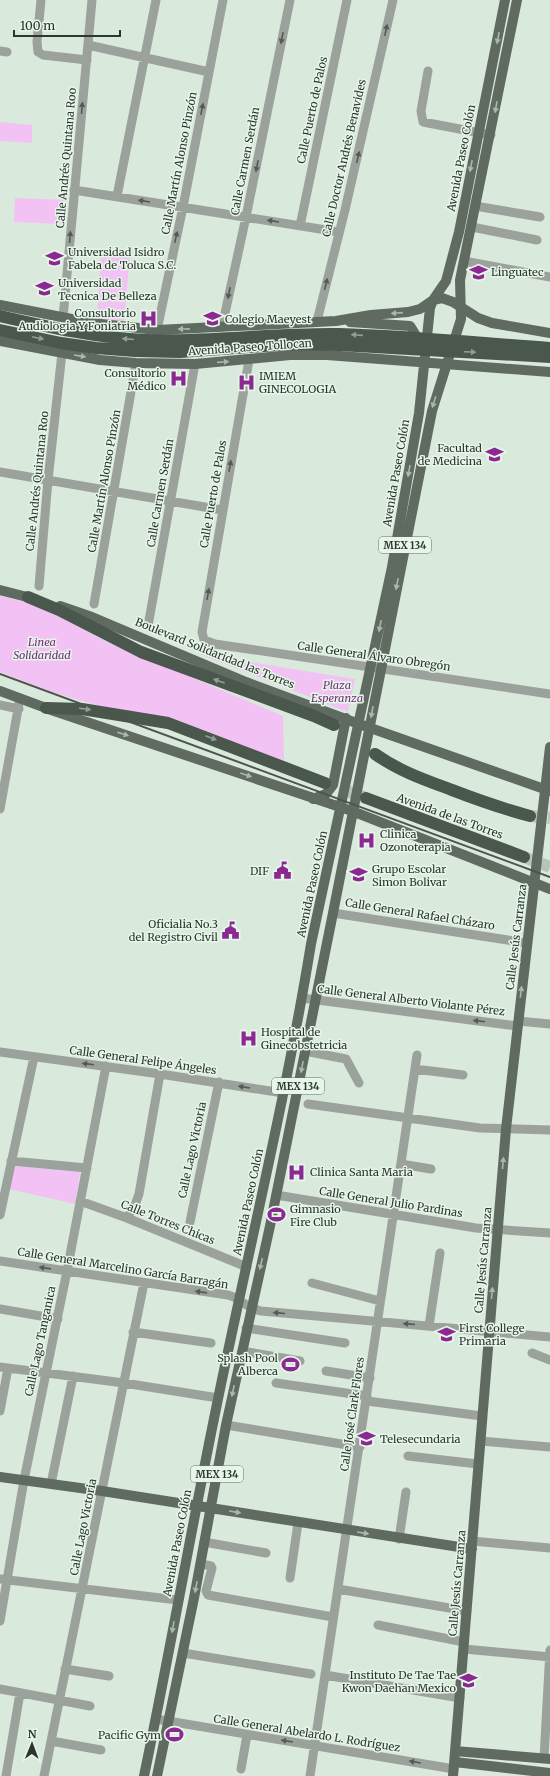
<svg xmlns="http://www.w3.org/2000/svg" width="550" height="1776" font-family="Merriweather,serif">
<rect width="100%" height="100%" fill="#d9e9dc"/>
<path fill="#f3c2f4" d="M0,122L32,125V143L0,141Z
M15,198L65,200L64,224L14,222Z
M101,253L130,255L124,321L97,319Z
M0,596L29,603L65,619L105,641L283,716L284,760L52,692L0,672Z
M200,654L355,679L348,712Z
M13,1166L80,1172L75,1204L9,1189Z"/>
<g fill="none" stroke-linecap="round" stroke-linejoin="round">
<path stroke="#b7c5b9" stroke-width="12" stroke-dasharray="12 6" stroke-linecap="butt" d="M325,783L366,798
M530,816L550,818
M524,857L550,867"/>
<path stroke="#9ba29c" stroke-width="9" d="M41,0L37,42L38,52L43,55L87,60
M88,45L209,72
M0,51L7,52
M428,71L421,111L423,122L491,135
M74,190L339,232
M117,196L156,0
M475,206L540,217
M300,226L347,0
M472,227L537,240
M464,261L550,277
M63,318L92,0
M317,321L345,210L393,0
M222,327L246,217L290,0
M157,330L183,207L223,0
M249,360L202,632L204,640L215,644L550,694
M0,472L222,510
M39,586L48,480L62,353
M94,604L136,363
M148,626L195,364
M0,705L19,709
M0,809L20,698
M333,913L527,943
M302,998L517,1026
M518,1021L550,1024
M305,1051L346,1059L359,1083
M0,1052L160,1074L283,1093
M415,1069L463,1075
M308,1104L480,1128L550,1130
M11,1161L87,1168
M401,1164L431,1169
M276,1195L476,1228L550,1233
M80,1201L127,1218L247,1267
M0,1215L34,1057
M127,1218L135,1205L139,1194L160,1074
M190,1222L219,1082
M0,1261L228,1295C240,1298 248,1309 261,1311L550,1337
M312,1283L380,1301
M0,1309L58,1319
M429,1326L440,1253
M246,1328L345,1343
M133,1332L211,1343
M242,1351L300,1361
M532,1353L550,1360
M0,1367L124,1383L218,1398
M326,1371L370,1378
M276,1383L367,1396
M367,1401L482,1416
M0,1411L8,1368
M226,1425L360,1447
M480,1441L550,1447
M408,1456L478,1464
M51,1484L73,1376
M399,1539L406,1492
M472,1541L550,1548
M204,1542L266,1553
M201,1564L211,1566L212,1568L206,1591L208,1595L333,1617
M290,1578L298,1523
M0,1579L178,1600
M338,1589L467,1611
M0,1621L24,1480L67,1271L106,1066
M378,1625L464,1642
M464,1649L550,1657
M183,1653L311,1674
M65,1669L109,1676
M325,1675L460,1698
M0,1689L90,1706
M156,1719L454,1769
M51,1741L101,1750
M544,1758L550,1650
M241,1769L247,1735
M6,1776L20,1693
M44,1776L144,1283
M310,1776L417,1055"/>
<path stroke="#5f6b61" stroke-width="10" d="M0,305L92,323L157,330L336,321L371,315L408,312L420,309L433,300L442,298L453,302L478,318L492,323L550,333
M350,322L410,326L415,334L416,344
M0,341L100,360L136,363L195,364L290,355H327L550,372
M0,590L35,599
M60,606L92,617L246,682L359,724L550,791
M0,691L54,711L352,811L550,889
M313,799L326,794L333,785L346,718
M0,1477L102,1491L472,1549
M455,1751L550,1759
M455,1762L550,1773
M144,1776C170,1651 192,1525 218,1399C249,1248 286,1097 311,944L392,567L419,413L430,308L433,300L446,281L459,232L505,0
M157,1776L194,1598L226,1425L270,1226L333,913L432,411L461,319L460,280L517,0
M453,1776L506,1129L550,747"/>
<path stroke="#4a574c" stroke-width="12" d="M0,316C48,327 97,338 146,340C210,342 274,333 339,334C409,336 480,343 550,348
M0,330L61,343L96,348L135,351L180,352L291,344L339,345L550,357
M28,597L59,610L141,652L314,716L334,725
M46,708L82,709L168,723L325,783
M375,754C399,771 425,780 452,790C478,800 504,809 530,816
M366,798L524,857"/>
<path stroke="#4c544d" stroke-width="2" d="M0,674L550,877"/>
</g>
<defs><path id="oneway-solid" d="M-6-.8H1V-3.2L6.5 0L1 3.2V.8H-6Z"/></defs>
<g fill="#545a55">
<use href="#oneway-solid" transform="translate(386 30) rotate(-78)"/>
<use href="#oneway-solid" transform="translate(282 38) rotate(101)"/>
<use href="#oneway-solid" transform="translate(82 108) rotate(-85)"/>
<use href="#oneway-solid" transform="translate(202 109) rotate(-79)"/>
<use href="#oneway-solid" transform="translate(358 157) rotate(-77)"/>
<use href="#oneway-solid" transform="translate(257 166) rotate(101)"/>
<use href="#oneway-solid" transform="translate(144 201) rotate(-171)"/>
<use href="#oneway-solid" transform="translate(273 221) rotate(-171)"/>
<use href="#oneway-solid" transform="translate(70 237) rotate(-85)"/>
<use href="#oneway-solid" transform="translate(176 237) rotate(-78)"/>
<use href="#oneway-solid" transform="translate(326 284) rotate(-76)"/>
<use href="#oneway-solid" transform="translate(229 293) rotate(102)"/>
<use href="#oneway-solid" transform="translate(230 466) rotate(-80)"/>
<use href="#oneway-solid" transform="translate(208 594) rotate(-80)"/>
<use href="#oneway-solid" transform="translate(479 1021) rotate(-173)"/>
<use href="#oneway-solid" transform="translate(88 1064) rotate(-173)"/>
<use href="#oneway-solid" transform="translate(244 1087) rotate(-171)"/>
<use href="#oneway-solid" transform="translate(45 1268) rotate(-172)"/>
<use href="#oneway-solid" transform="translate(201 1292) rotate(-172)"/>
<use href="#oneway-solid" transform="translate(279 1313) rotate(-175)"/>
<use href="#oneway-solid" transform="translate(409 1324) rotate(-175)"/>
<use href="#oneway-solid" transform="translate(287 1741) rotate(-171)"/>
<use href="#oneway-solid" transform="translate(415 1762) rotate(-170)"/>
</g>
<g fill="#a9b7ac">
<use href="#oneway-solid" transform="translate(498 38) rotate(101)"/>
<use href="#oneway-solid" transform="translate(496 107) rotate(100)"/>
<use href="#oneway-solid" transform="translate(471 166) rotate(101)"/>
<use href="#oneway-solid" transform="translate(397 313) rotate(176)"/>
<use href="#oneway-solid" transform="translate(184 329) rotate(179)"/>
<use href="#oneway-solid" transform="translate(80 356) rotate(9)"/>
<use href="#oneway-solid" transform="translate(223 362) rotate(-4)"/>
<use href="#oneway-solid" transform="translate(434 402) rotate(107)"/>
<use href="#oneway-solid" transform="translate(409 471) rotate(100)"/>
<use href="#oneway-solid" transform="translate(397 584) rotate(101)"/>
<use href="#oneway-solid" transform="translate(380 626) rotate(101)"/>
<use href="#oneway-solid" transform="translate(372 712) rotate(101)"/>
<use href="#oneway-solid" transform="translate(123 734) rotate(18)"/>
<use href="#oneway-solid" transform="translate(246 775) rotate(19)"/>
<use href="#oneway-solid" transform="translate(521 992) rotate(-83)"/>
<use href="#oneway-solid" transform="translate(302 1067) rotate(101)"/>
<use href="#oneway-solid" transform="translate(503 1163) rotate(-85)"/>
<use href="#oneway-solid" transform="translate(261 1264) rotate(103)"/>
<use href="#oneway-solid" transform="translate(492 1293) rotate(-85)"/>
<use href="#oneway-solid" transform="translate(233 1391) rotate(102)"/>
<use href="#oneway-solid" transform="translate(235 1512) rotate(9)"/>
<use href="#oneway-solid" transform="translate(363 1533) rotate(9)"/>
<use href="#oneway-solid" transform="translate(196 1587) rotate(101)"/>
<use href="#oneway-solid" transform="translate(173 1627) rotate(101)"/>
</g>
<g fill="#909f93">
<use href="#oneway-solid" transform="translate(357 335) rotate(-176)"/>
<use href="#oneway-solid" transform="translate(38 338) rotate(12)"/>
<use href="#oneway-solid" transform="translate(128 339) rotate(-175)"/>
<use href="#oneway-solid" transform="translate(470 352) rotate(3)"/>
<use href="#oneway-solid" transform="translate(219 681) rotate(-160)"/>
<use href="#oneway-solid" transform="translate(85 709) rotate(7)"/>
<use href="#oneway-solid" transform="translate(211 738) rotate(21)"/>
</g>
<defs>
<symbol id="university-bare" viewBox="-9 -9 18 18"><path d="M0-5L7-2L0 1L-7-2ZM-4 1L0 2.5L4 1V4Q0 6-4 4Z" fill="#8b2891" stroke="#e6f6e9" stroke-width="2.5" paint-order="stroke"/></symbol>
<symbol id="school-bare" viewBox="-9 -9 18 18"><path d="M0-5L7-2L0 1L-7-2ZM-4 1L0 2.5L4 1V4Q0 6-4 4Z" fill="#8b2891" stroke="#e6f6e9" stroke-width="2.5" paint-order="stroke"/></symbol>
<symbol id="hospital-bare" viewBox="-9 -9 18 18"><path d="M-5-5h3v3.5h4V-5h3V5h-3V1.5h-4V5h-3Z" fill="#8b2891" stroke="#e6f6e9" stroke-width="2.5" paint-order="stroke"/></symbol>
<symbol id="civic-bare" viewBox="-9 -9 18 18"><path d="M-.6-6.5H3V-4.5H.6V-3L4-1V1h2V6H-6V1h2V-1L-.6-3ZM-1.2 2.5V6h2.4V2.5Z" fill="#8b2891" stroke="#e6f6e9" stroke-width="2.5" paint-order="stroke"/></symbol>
<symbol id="stadium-bare" viewBox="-9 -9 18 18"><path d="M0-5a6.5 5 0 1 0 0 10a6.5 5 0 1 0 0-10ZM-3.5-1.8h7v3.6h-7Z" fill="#8b2891" stroke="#e6f6e9" stroke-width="2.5" paint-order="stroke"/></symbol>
</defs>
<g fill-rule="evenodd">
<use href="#university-bare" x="42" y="246" width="25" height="25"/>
<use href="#school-bare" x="466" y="260" width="25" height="25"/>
<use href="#university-bare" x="32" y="276" width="25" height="25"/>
<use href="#hospital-bare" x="136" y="306" width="25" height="25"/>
<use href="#university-bare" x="200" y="306" width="25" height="25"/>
<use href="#hospital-bare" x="166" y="366" width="25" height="25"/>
<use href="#hospital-bare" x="234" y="370" width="25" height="25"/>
<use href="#university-bare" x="482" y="442" width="25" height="25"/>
<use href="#hospital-bare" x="354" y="828" width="25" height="25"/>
<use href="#civic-bare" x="270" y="858" width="25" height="25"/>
<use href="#school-bare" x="346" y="862" width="25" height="25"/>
<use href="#civic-bare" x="218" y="918" width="25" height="25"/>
<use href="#hospital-bare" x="236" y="1026" width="25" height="25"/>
<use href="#hospital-bare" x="284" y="1160" width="25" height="25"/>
<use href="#stadium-bare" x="264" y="1202" width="25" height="25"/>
<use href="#school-bare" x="434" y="1322" width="25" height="25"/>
<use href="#stadium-bare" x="278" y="1352" width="25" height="25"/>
<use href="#school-bare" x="354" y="1426" width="25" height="25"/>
<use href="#school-bare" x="456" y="1668" width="25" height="25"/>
<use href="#stadium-bare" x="162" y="1722" width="25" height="25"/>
</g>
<g text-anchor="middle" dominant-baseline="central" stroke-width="3" stroke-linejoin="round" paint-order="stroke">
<g fill="#e6f6e9" stroke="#656e67" stroke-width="1">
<rect x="379" y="537" width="52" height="16" rx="3"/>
<rect x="272" y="1078" width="52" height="16" rx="3"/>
<rect x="191" y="1466" width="52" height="16" rx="3"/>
</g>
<g font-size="10" font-weight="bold" fill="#2e342f">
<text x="405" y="545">MEX 134</text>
<text x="298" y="1086">MEX 134</text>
<text x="217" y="1474">MEX 134</text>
</g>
<g font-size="11" fill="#2e342f" stroke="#e6f6e9">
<text transform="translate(312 110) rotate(-78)">Calle Puerto de Palos</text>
<text transform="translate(66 158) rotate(-85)">Calle Andrés Quintana Roo</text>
<text transform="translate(344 158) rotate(-77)">Calle Doctor Andrés Benavides</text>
<text transform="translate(461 158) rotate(-79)">Avenida Paseo Colón</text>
<text transform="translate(245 161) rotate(-79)">Calle Carmen Serdán</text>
<text transform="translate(179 163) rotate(-79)">Calle Martín Alonso Pinzón</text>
<text transform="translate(250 347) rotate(-4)">Avenida Paseo Tollocan</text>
<text transform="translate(396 473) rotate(-80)">Avenida Paseo Colón</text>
<text transform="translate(37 481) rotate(-84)">Calle Andrés Quintana Roo</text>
<text transform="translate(104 481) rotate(-80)">Calle Martín Alonso Pinzón</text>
<text transform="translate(160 493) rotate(-80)">Calle Carmen Serdán</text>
<text transform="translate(213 494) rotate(-80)">Calle Puerto de Palos</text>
<text transform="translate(215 653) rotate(22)">Boulevard Solidaridad las Torres</text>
<text transform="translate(374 656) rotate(8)">Calle General Álvaro Obregón</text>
<text transform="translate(450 816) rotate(20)">Avenida de las Torres</text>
<text transform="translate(312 884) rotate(-78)">Avenida Paseo Colón</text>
<text transform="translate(420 914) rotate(9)">Calle General Rafael Cházaro</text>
<text transform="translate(516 937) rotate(-83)">Calle Jesús Carranza</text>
<text transform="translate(411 1000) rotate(7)">Calle General Alberto Violante Pérez</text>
<text transform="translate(143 1060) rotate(8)">Calle General Felipe Ángeles</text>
<text transform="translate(192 1150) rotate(-78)">Calle Lago Victoria</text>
<text transform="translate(248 1202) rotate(-78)">Avenida Paseo Colón</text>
<text transform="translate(391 1202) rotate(9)">Calle General Julio Pardinas</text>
<text transform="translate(168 1222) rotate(22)">Calle Torres Chicas</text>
<text transform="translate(483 1260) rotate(-85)">Calle Jesús Carranza</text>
<text transform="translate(123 1268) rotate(9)">Calle General Marcelino García Barragán</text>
<text transform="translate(40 1341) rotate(-78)">Calle Lago Tanganica</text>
<text transform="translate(352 1414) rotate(-82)">Calle José Clark Flores</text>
<text transform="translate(83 1527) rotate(-79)">Calle Lago Victoria</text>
<text transform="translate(177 1543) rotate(-79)">Avenida Paseo Colón</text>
<text transform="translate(457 1583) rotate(-85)">Calle Jesús Carranza</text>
<text transform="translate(307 1733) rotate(9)">Calle General Abelardo L. Rodríguez</text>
</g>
<g font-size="11" fill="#2e342f" stroke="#e6f6e9" text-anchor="start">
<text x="68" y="252">Universidad Isidro<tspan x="68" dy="13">Fabela de Toluca S.C.</tspan></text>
<text x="491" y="272">Linguatec</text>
<text x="58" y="283">Universidad<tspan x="58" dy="13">Tecnica De Belleza</tspan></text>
<text x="136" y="313" text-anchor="end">Consultorio<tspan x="136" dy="13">Audiologia Y Foniatria</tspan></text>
<text x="225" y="319">Colegio Maeyest</text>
<text x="166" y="373" text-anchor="end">Consultorio<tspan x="166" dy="13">Médico</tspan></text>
<text x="259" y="376">IMIEM<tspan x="259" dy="13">GINECOLOGIA</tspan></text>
<text x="482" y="448" text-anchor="end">Facultad<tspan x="482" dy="13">de Medicina</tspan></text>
<text x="380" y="834">Clinica<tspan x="380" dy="13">Ozonoterapia</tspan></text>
<text x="372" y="869">Grupo Escolar<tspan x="372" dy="13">Simon Bolivar</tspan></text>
<text x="269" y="871" text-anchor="end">DIF</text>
<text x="218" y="924" text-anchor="end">Oficialia No.3<tspan x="218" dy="13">del Registro Civil</tspan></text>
<text x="261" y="1032">Hospital de<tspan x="261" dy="13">Ginecobstetricia</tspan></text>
<text x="310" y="1172">Clinica Santa Maria</text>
<text x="290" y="1209">Gimnasio<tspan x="290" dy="13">Fire Club</tspan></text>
<text x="459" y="1328">First College<tspan x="459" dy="13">Primaria</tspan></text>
<text x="278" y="1358" text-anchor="end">Splash Pool<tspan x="278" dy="13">Alberca</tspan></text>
<text x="380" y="1439">Telesecundaria</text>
<text x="456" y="1675" text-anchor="end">Instituto De Tae Tae<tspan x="456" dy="13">Kwon Daehan Mexico</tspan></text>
<text x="161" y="1735" text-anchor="end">Pacific Gym</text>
</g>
<g font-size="11" font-style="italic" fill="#762b7b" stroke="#e6f6e9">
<text x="42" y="642">Linea<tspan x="42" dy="13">Solidaridad</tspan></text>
<text x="337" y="685">Plaza<tspan x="337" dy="13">Esperanza</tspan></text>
</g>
</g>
<g transform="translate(32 1744) rotate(1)" stroke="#e6f6e9" stroke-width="3" paint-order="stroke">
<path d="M0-3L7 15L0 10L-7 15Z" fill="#2e342f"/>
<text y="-6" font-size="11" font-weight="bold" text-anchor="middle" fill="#2e342f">N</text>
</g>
<path d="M14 30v6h106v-6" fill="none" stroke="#2e342f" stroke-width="2"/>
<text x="20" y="30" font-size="12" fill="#2e342f" stroke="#e6f6e9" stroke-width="3" paint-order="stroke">100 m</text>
</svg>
